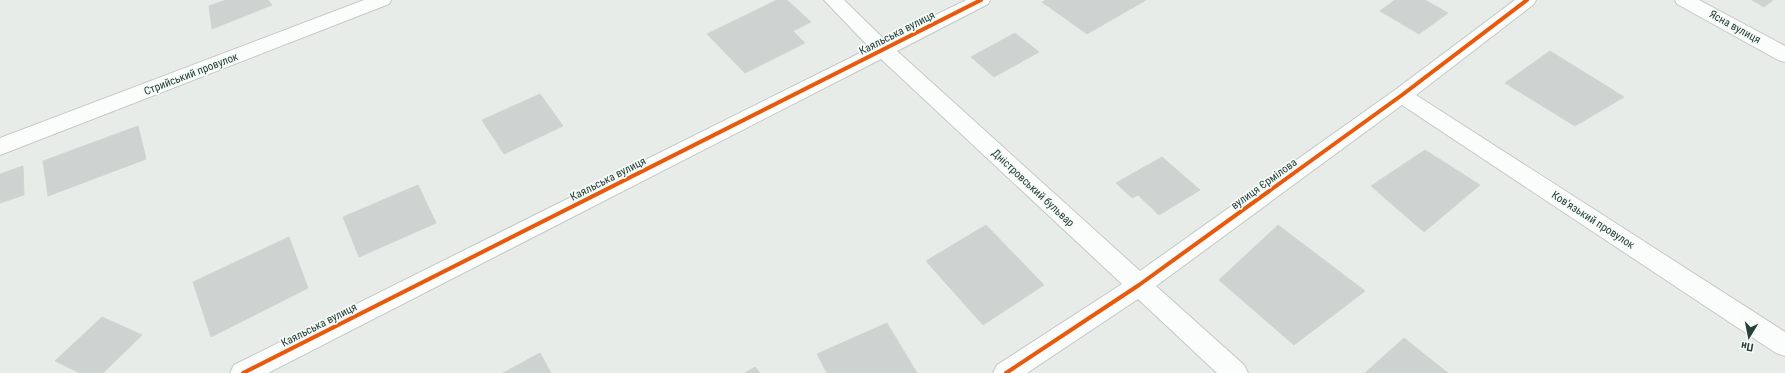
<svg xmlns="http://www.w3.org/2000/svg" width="1785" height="373" font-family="'Roboto Condensed',sans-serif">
<rect width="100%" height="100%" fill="#e7ece9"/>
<path fill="#ced3d1" stroke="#cfd5d2" d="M226,0H268L272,5L212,29L209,6Z
M777,0H787L811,22L793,31L805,43L745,73L707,34Z
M1046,0H1146L1087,34L1042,2Z
M1395,0H1425L1448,13L1419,34L1380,11Z
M1752,0H1773L1764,7Z
M1015,33L1039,52L994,77L971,57Z
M1550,51L1624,97L1575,126L1505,83Z
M540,94L563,126L504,154L482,120Z
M138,126L146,159L48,196L43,161Z
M1425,150L1480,185L1424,232L1371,186Z
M1162,157L1200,190L1159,215L1138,195L1132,198L1116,183Z
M23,166L24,195L0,203V174Z
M418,185L436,223L359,257L343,217Z
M986,225L1044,285L983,325L926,261Z
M1278,225L1365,291L1294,345L1219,280Z
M289,237L308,288L211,337L193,282Z
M102,317L142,335L103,373H80L55,361Z
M887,323L917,373H827L817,354Z
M1404,338L1448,373H1365Z
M540,353L551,373H503Z
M755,367L760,373H745Z"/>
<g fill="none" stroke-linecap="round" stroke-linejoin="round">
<defs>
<path id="street" d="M364,0H391L389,4L0,155V138Z
M824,0H844L885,40L966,0H990L988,4L897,51L1140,271L1395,90L1515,0H1536L1534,4L1416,95L1785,332V356L1776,353L1402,105L1156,286L1244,365L1248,373H1217L1138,299L1027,373H993L997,365L1122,284L881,59L268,373H230L234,365L870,48Z
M1675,0H1699L1785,46V62L1778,60L1677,4Z"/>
</defs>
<use href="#street" stroke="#c4c9c6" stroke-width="2"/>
<use href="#street" fill="#fbfcfc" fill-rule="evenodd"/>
<defs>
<path id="cycleway" d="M243,373L981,0
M1006,373L1139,285L1402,95L1527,0"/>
</defs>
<use href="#cycleway" stroke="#f6faf8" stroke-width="6"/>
<use href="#cycleway" stroke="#e8590c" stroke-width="4"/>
</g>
<g text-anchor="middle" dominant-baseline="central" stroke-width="3.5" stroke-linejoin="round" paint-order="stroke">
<g font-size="11" fill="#244037" stroke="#f6faf8">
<text transform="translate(1735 27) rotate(29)">Ясна вулиця</text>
<text transform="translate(897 33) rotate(-27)">Каяльська вулиця</text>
<text transform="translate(191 74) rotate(-21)">Стрийський провулок</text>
<text transform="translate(608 179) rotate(-27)">Каяльська вулиця</text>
<text transform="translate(1264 184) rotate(-36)">вулиця Єрмілова</text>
<text transform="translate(1033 188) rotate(43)">Дністровський бульвар</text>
<text transform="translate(1593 220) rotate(33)">Ков'язький провулок</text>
<text transform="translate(319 325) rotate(-27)">Каяльська вулиця</text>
</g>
</g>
<g transform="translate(1749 337) rotate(190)" stroke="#f6faf8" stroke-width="3" paint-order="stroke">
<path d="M0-3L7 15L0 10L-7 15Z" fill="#244037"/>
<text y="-6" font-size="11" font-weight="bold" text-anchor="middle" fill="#244037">Пн</text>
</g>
</svg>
